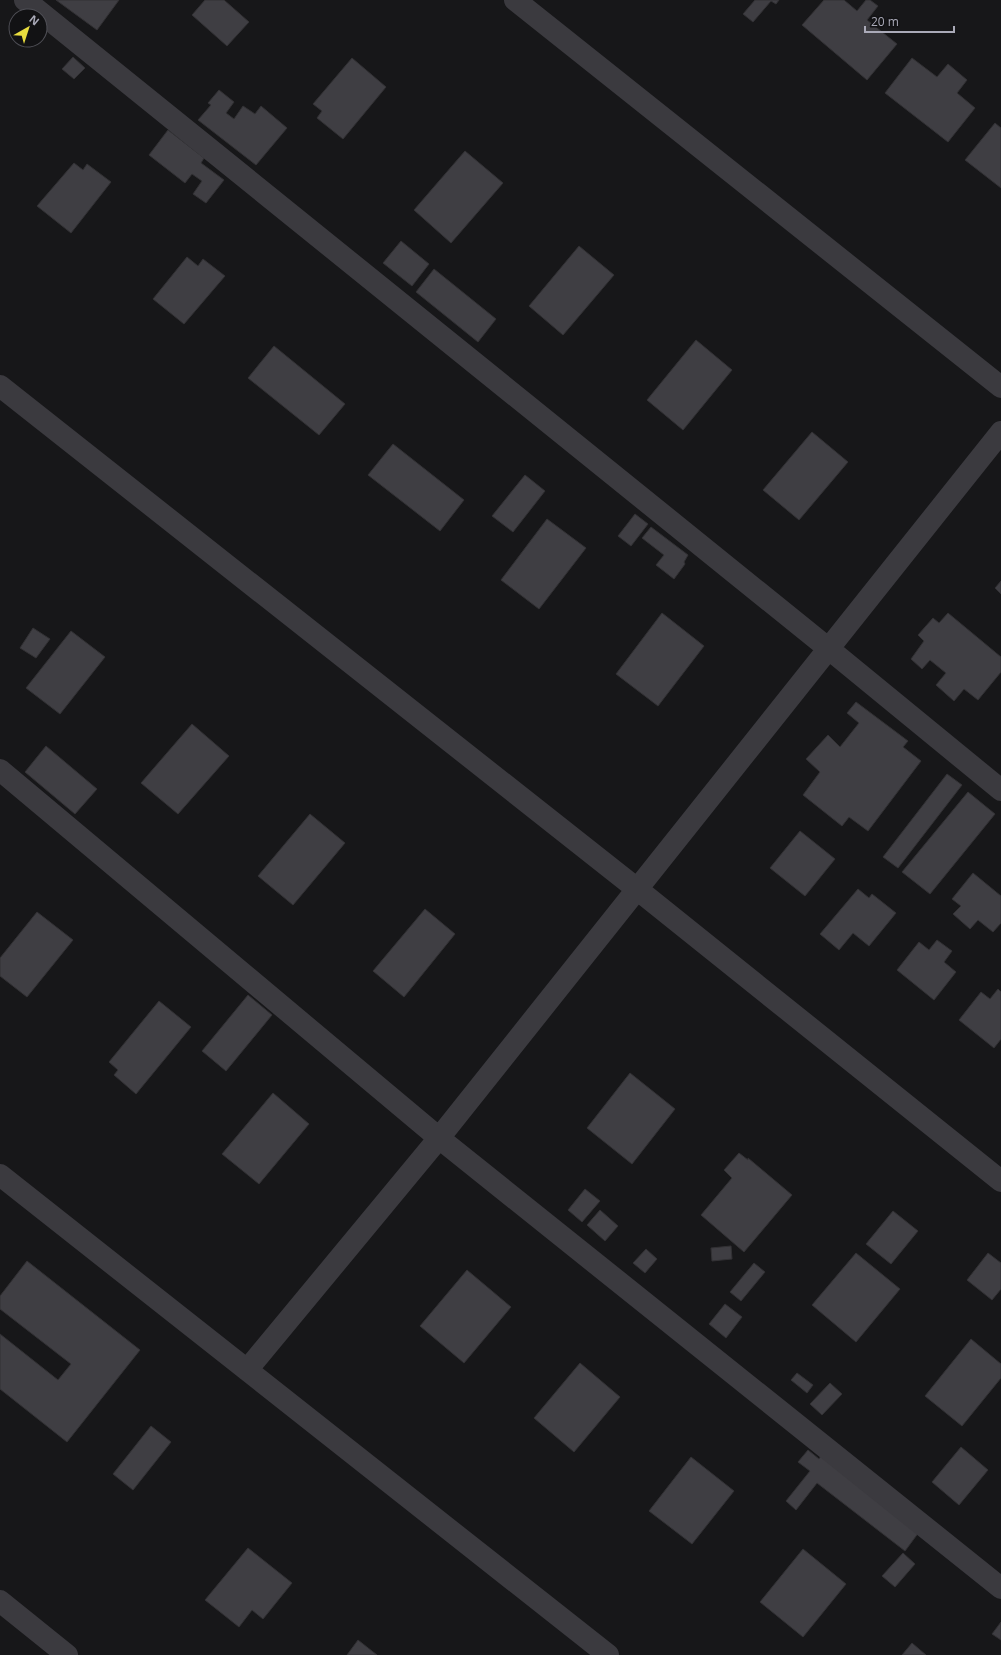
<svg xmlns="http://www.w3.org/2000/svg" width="1001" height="1655" font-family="'Open Sans',sans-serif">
<rect width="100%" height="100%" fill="#171719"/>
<path fill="#3f3e43" stroke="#323134" d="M56,0H119L97,30Z
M205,0H224L249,22L227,46L192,15Z
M755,0H779L776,4L771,1L753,22L743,14Z
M824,0H844L857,11L866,0H870L878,6L867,20L897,44L867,80L802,25Z
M73,57L85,68L74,79L62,69Z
M352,58L386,87L343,139L317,118L322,111L313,104Z
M912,58L937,77L948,64L967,80L957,93L975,108L948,142L885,93Z
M219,90L234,102L226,113L234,119L243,106L255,114L261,106L287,128L256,165L198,120L211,105L208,103Z
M995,123L1001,128V188L965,160Z
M168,130L204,158L201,163L224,180L206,203L193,194L202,181L192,174L185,183L149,155Z
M465,151L503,183L451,243L414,210Z
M74,163L83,170L87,164L111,182L71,233L37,206Z
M401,241L429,264L412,286L383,263Z
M579,246L614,275L563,335L529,306Z
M187,257L198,266L203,259L225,276L184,324L153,299Z
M434,269L496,319L478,342L416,292Z
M696,340L732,370L683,430L647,400Z
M274,346L345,404L319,435L248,378Z
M812,432L848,462L799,520L763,490Z
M393,444L464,500L440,531L368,475Z
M525,475L545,491L513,532L492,516Z
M635,514L648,524L631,546L618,536Z
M547,519L586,548L539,609L501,580Z
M651,527L688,555L684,562L685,564L674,579L656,565L664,555L642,538Z
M1001,581V594L995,588Z
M662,613L704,646L658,706L616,674Z
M948,613L1001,657V672L978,700L964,689L954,701L936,685L946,673L930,660L922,669L911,659L924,641L918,635L933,618L939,623Z
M33,628L50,639L36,658L20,648Z
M71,631L105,657L60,714L26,688Z
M856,702L908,741L903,747L921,761L868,831L849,817L842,826L803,795L820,772L806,759L828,735L840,747L859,723L847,713Z
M192,724L229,756L178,814L141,783Z
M46,746L97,789L75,814L25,772Z
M947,774L962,785L898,868L883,857Z
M968,792L995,814L930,894L902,872Z
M310,814L345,843L293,905L258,876Z
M800,831L835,859L805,896L770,868Z
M973,873L1001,896V923L993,932L978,920L970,929L953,914L961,906L952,899Z
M858,889L869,898L872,894L896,913L869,946L853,933L839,950L820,934Z
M425,909L455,934L404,997L373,971Z
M37,912L73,940L27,997L0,976V958Z
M937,940L952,951L944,962L956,972L934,1000L897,970L919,942L929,950Z
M998,989L1001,992V1039L994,1048L959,1020L981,992L990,999Z
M248,995L272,1015L226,1071L202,1051Z
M159,1001L191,1027L136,1094L114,1075L118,1070L109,1062Z
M630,1073L675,1109L632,1164L587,1128Z
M273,1093L309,1124L259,1184L222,1154Z
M739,1153L748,1160V1158L792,1195L744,1252L701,1215L732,1178L724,1170Z
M585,1189L600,1201L582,1222L568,1210Z
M600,1210L618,1226L605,1241L587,1225Z
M893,1211L918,1231L891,1264L866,1244Z
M731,1246L732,1259L712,1261L711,1248Z
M646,1249L657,1259L645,1273L633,1263Z
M856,1253L900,1289L856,1342L812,1305Z
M988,1253L1001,1263V1289L992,1300L967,1280Z
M27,1261L140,1350L67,1442L0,1389V1334L58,1380L71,1364L0,1309V1296Z
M754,1263L765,1272L741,1301L730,1292Z
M467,1270L511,1307L464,1363L420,1326Z
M725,1304L742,1317L726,1338L709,1324Z
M971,1339L1001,1364V1378L962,1426L925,1396Z
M580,1363L620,1397L574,1452L534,1418Z
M797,1373L813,1385L807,1393L791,1380Z
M830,1383L842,1394L822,1415L810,1404Z
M151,1426L171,1442L133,1490L113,1474Z
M961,1447L988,1470L959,1505L932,1482Z
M808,1450L819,1459L821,1456L919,1532L905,1551L817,1483L796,1510L786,1501L810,1471L798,1462Z
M691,1457L734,1491L692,1544L649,1511Z
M248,1548L292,1583L263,1619L252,1610L239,1627L205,1600Z
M803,1549L846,1584L803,1637L760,1602Z
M903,1553L915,1564L895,1587L882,1576Z
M1001,1622V1640L992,1634Z
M358,1640L377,1655H347Z
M912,1643L926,1655H902Z"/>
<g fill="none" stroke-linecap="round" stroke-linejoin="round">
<path stroke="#3b3a3f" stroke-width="22" d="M25,0L829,649L1001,790
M515,0L1001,387
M0,386L637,889L1001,1181
M0,770L439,1138L1001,1588
M0,1175L608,1655
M247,1370L439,1138L1001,432
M0,1601L67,1655"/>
</g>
<g transform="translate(28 28) rotate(39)"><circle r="19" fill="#121214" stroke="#4f4f56"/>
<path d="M0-3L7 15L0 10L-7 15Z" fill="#e9dd3e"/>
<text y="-6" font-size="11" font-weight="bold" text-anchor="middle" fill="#aaaab8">N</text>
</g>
<path d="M865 26v6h89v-6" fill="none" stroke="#aaaab8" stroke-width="2"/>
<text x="871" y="26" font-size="12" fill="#aaaab8" stroke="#121214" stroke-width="3" paint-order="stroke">20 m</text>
</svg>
